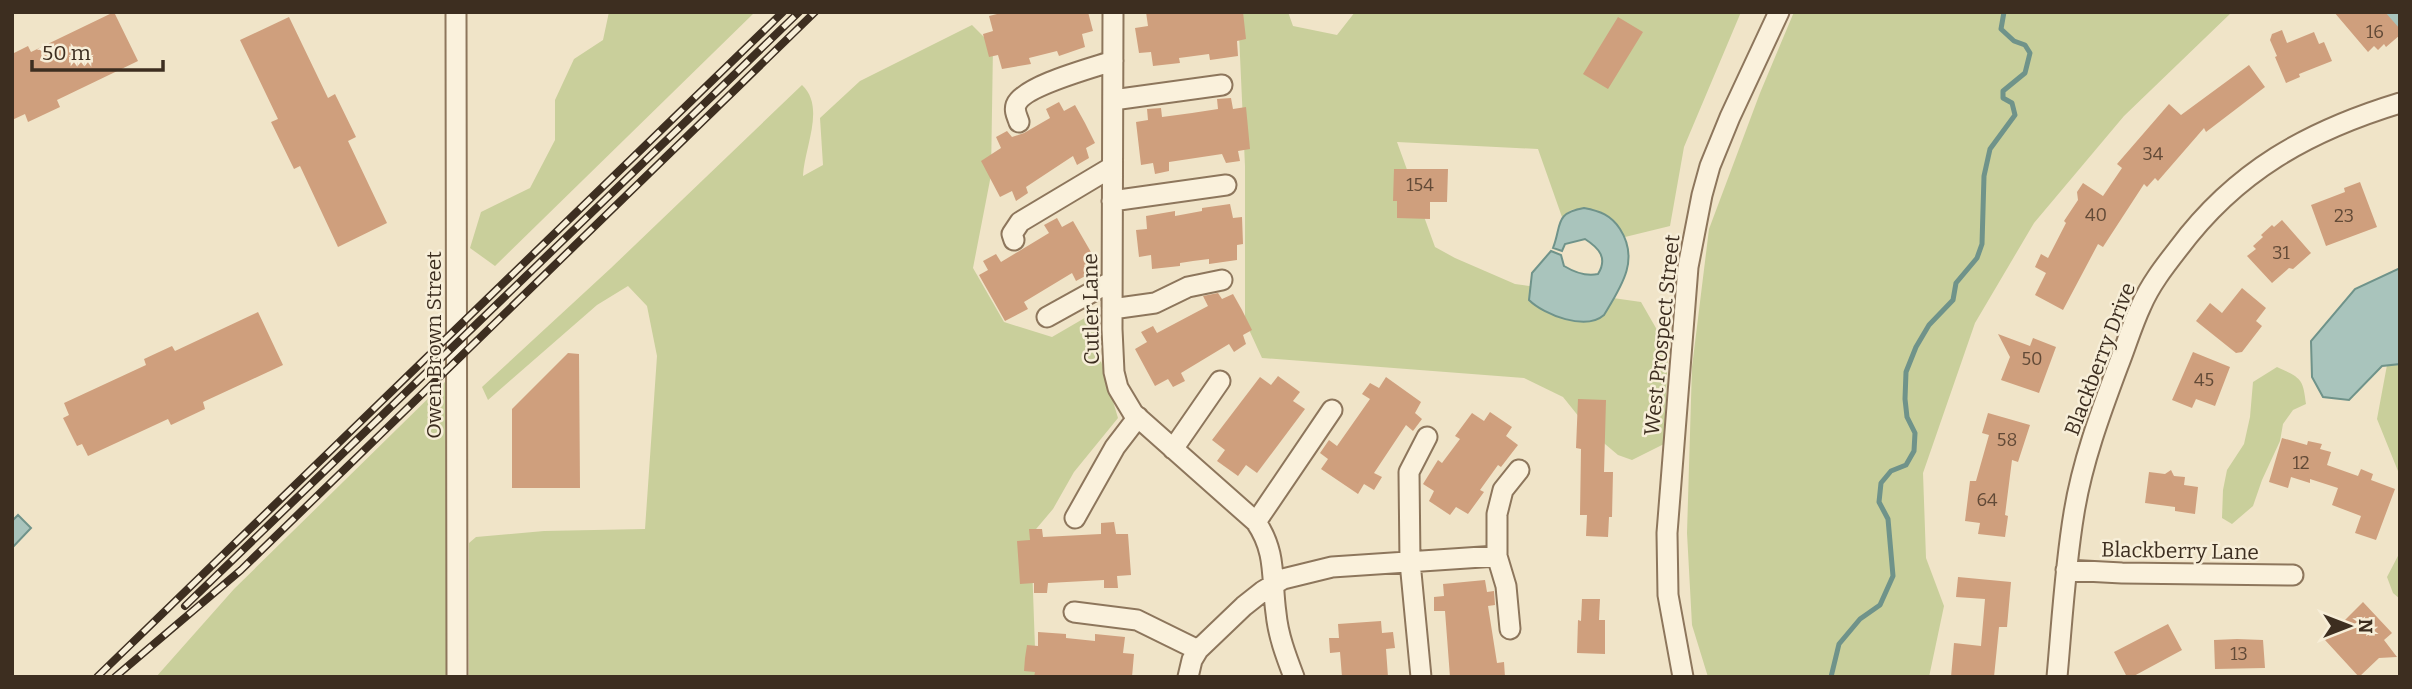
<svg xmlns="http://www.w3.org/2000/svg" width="2412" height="689" font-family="Bitter,serif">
<rect width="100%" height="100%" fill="#f0e4c8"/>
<path fill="#c9cf9b" d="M609,12H755L495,266L470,248L481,212L530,188L555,140V100L574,59L603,40Z
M1238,12H1288L1293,26L1337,35L1355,12H1741L1684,147L1670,226L1625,237L1614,220L1584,208L1571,210L1562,217L1538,149L1397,142L1435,247L1455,258L1515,284L1641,302L1668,349L1664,444L1632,460L1618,455L1592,433L1563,397L1524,378L1262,358L1245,321V166Z
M1794,12H2232L2124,116L2034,223L1975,323L1923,473L1926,558L1944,606L1929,677H1708L1692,625L1687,533L1692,367L1709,229L1760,93Z
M972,25L993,46L991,175L973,268L1004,322L1052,337L1095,312L1101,361L1118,418L1074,472L1053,509L1031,535L1036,677H469V543L476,537L544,531L645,529L657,356L647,306L628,286L597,305L488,400L482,387L611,268L802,85C826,107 804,148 803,176L823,165L820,118L860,81Z
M2400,364V476L2377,419L2387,365Z
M2277,367C2301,378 2303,378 2306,404L2293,410L2283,424L2280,441L2262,480L2253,506L2232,524L2222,518L2223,490L2227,470L2244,444L2250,417L2253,382Z
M451,376V677H156L234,589Z
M2400,552V599L2393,593L2387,577Z"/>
<path fill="#a9c4bc" stroke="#6f938a" stroke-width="2" d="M1584,208C1600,211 1611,215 1620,229C1640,260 1621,287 1604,315C1586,331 1544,315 1529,300L1532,273L1551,251L1561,255L1564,266C1574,272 1585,277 1598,274C1608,258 1599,248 1585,239L1565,244L1562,251L1553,248C1562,225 1554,213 1584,208Z
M2400,268V364L2382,366L2349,400L2323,397L2312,377L2311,341L2355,289Z
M18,515L31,528L12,548V521Z"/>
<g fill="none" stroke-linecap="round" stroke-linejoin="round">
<path stroke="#6f938a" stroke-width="5" d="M1831,677L1839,644L1860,619L1880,605L1893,576L1888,519L1879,502L1881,483L1891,471L1906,465L1914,451L1915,433L1907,417L1905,399L1906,372L1916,347L1929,325L1953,300L1956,283L1977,258L1982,244L1984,176L1990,149L2015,115L2012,103L2003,98V91L2025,73L2030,53L2025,45L2014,41L2001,29L2004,12"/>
<path stroke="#a9c4bc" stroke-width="32" d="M2399,12L2400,13"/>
</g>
<path fill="#cf9f7d" d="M114,12L138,61L57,100L60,107L28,122L25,114L12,120V54L28,46L31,52Z
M1005,12H1088L1093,31L1082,34L1085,47L1059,56L1057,51L1029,58L1031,64L1002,69L998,55L989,57L983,34L993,31L989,16Z
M1146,12H1243L1246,39L1237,41L1238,56L1210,60L1209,54L1179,58L1180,63L1153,66L1151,52L1139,53L1135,28L1148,26Z
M2334,12H2385L2400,29V35L2386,47L2384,44L2378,50L2374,46L2368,52Z
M289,17L328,98L335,94L356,137L348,141L387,223L338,247L300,166L294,169L271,122L278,119L240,40Z
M1618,17L1643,32L1608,89L1583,74Z
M2282,30L2287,43L2314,32L2319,44L2324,42L2332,61L2299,74L2300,77L2286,83L2275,57L2277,56L2270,40L2272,34Z
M2249,65L2265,87L2206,132L2204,128L2158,181L2155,178L2147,187L2144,184L2103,247L2098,244L2063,310L2035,295L2046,273L2035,267L2041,254L2048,258L2066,223L2064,221L2078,200L2077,192L2083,183L2103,196L2122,168L2117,164L2169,104L2181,115Z
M1231,98L1233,109L1246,107L1250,149L1238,151L1240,161L1226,163L1222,154L1169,162V171L1155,174L1153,163L1141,165L1136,122L1148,120L1147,109L1161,108L1162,117L1192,113L1218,109L1217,99Z
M1059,102L1064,111L1075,105L1085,123L1095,143L1086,148L1089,158L1077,165L1073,156L1026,187L1028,193L1016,201L1012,191L1000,197L981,161L1001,148L996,137L1007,131L1012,137L1024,133L1050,118L1046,109Z
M1394,169H1448L1447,202H1430V219L1397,218V201H1393Z
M2360,182L2377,227L2326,246L2311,205L2345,192L2344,188Z
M1230,204L1233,218L1242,217L1243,244L1237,245V260L1209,264V259L1193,261L1180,263V266L1152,269L1151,255L1139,257L1136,230L1147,229L1146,216L1175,211V216L1202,211V208Z
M1057,218L1062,227L1073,221L1095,259L1084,265L1089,274L1076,281L1072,273L1024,302L1028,309L1005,321L979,275L988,270L983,261L996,254L1001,262L1049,233L1044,225Z
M2282,220L2311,253L2293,269L2289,268L2272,283L2247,256L2256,249L2253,246L2263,237L2261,235L2272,225L2274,227Z
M2242,288L2266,308L2256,321L2262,326L2242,352L2236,353L2196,321L2210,303L2222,313Z
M1218,293L1222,299L1233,294L1242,310L1252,330L1243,335L1246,344L1234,352L1229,344L1181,373L1185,381L1173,387L1168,379L1155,386L1135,349L1147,342L1141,332L1153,326L1157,333L1208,306L1203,296Z
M258,312L283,365L203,402L205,409L171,425L168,419L88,456L82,444L77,446L63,418L69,415L64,403L146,365L144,359L172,346L175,351Z
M1998,334L2030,346L2033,338L2056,347L2039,393L2001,380L2010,357Z
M2193,352L2230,367L2215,406L2196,399L2192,408L2172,400Z
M568,353L579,354L580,488H512V409Z
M1278,376L1300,392L1293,401L1305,409L1257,473L1246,465L1238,476L1217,461L1225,450L1212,440L1260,377L1271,385Z
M1386,377L1421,402L1415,413L1422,419L1413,431L1406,425L1374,473L1382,477L1374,490L1364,484L1358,494L1321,469L1328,459L1320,453L1329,440L1337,446L1370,399L1362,394L1370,383L1379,388Z
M1578,399L1606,400L1604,472H1613L1612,517H1609L1608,537L1586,536L1587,515H1580L1581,449L1576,448Z
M1490,412L1512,427L1506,436L1518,445L1501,467L1498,465L1480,490L1484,492L1468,514L1456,507L1450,515L1429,501L1434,491L1423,484L1438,460L1442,463L1460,439L1455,436L1472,413L1484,421Z
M1988,413L2030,425L2018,462L2012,460L2005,515L2008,516L2005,537L1978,534L1980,523L1965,521L1970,481H1976L1989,435L1982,433Z
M2282,438L2307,445L2308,441L2322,444L2320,449L2331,452L2327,465L2358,476L2361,469L2373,474L2371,480L2395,489L2376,540L2355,533L2361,516L2332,505L2338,488L2310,479V483L2291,477L2288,488L2269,482Z
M2171,470L2174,476L2185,477L2184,485L2198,487L2195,514L2175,511V507L2145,503L2149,472L2165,474Z
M1114,522L1116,534H1128L1131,575L1117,576L1118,588H1104V580L1048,583L1047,593H1034V583L1020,584L1017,541L1030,540L1029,529H1042L1043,537L1101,534V523Z
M1958,577L2011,582L2007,627H1999L1994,677H1951L1954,643L1981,646L1985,599L1956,597Z
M1485,580L1487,592L1494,591L1495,605L1488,606L1497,663L1504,662L1505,677H1450L1445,611H1434V597L1444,596L1443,584Z
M1582,599H1600L1599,620H1605V654L1577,653L1578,620L1581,621Z
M2363,602L2392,633L2384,640L2397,657L2379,658L2359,677L2325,640Z
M1381,621L1382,633L1393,632L1395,648L1386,649L1388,677H1342L1340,652L1330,653L1329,638H1339L1338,624Z
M2168,624L2182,650L2132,677H2127L2114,652Z
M1038,632L1066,634V638L1095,641V634L1125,637L1123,653L1134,654L1132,677H1034L1035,672L1024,671L1025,658L1027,645L1038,646Z
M2237,639L2263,640L2265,668L2215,669L2214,640Z"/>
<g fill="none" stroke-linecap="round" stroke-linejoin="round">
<defs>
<path id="minor" d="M456,12L457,677
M1113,12L1112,329L1114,372L1118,388L1133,413L1256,522C1277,553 1271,578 1276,613C1278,635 1286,656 1294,677
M1113,100L1222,85
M1019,122C1017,116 1014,111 1016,105C1023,86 1092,68 1113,61
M1112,201L1226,185
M1014,240L1012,234L1020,222L1112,167
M1112,309L1155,303L1188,287L1222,280
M1047,317L1112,281
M1173,449L1220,381
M1075,518L1115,447L1138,417
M1256,522L1332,410
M2066,570L2122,573L2293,575
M1074,612L1137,620L1198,650
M1510,629L1506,586L1497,556V514L1503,490L1519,470
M1188,677L1192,660L1198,650L1244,606L1263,591L1283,579L1332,567L1497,556
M1421,677L1410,562L1409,472L1427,437
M1683,677L1668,595L1667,533L1688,267L1702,195L1710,166L1730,117L1779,12
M2057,677C2062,622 2065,567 2074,513C2082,463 2100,414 2118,366C2126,346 2132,325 2141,306C2150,285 2164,267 2178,249C2236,171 2308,131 2400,103"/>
</defs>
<use href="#minor" stroke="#8d765c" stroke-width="23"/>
<use href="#minor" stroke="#faf1dc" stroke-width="19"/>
<defs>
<path id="rail" d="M185,606L799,12
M97,677L783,12
M115,677L241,570L815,12"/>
</defs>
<use href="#rail" stroke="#3d2e20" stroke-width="8"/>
<use href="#rail" stroke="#f7eed8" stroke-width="5" stroke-dasharray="16" stroke-linecap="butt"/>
</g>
<g text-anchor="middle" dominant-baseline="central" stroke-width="5" stroke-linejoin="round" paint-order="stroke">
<g font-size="18" fill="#624a37">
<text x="2375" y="32">16</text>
<text x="2153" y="154">34</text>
<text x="1420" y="185">154</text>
<text x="2096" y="215">40</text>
<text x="2344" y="216">23</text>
<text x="2281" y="253">31</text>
<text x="2032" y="359">50</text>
<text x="2204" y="380">45</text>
<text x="2007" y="440">58</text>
<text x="2301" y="463">12</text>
<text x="1987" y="500">64</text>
<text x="2239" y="654">13</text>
</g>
<g font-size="21" fill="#3d2e20" stroke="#f7eed8">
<text transform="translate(1091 309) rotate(-91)">Cutler Lane</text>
<text transform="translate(1662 335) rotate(-84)">West Prospect Street</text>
<text transform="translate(434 345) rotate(-90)">Owen Brown Street</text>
<text transform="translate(2100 359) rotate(-69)">Blackberry Drive</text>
<text transform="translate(2180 551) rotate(1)">Blackberry Lane</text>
</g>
</g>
<rect width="2412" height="689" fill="none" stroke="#3d2e20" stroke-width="28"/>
<g transform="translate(2349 626) rotate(90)" stroke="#f7eed8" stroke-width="5" paint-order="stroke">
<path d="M0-5L12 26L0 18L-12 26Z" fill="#3d2e20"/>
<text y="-10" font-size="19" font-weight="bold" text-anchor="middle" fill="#3d2e20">N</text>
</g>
<path d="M32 60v10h131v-10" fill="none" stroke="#3d2e20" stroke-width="3.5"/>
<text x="42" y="60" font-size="21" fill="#3d2e20" stroke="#f7eed8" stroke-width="5" paint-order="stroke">50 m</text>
</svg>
